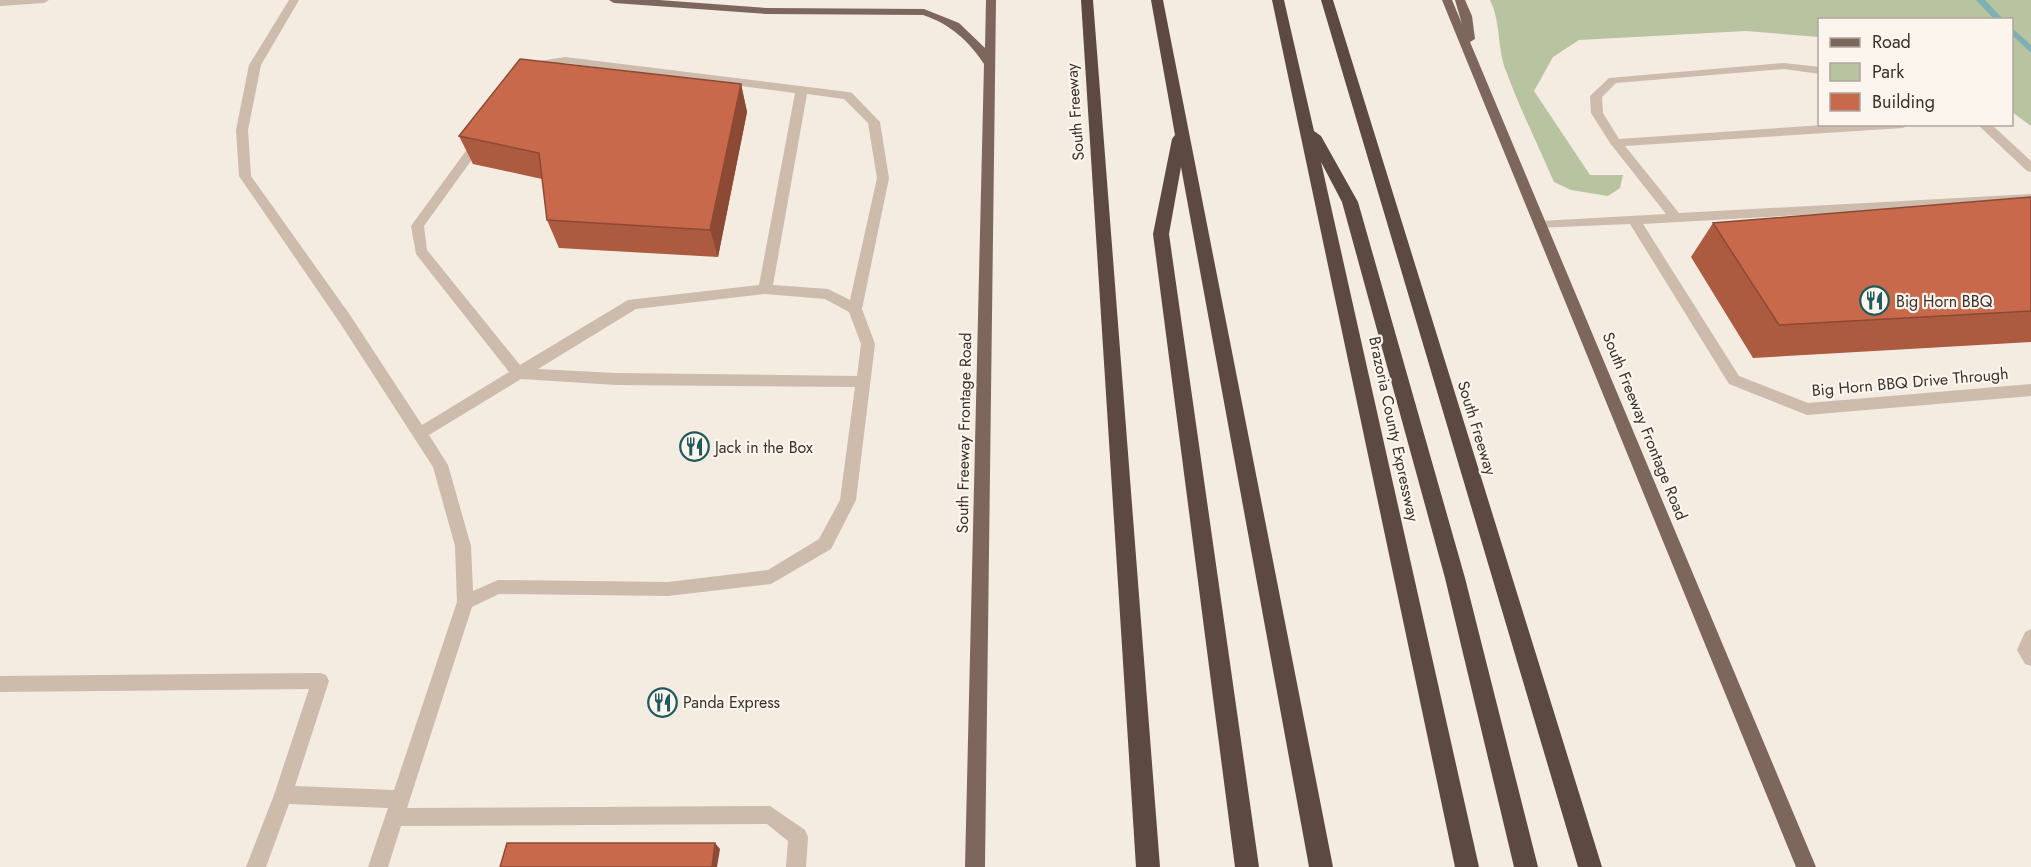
<svg xmlns="http://www.w3.org/2000/svg" width="2031" height="867" font-family="Jost,sans-serif">
<rect width="100%" height="100%" fill="#f4ebe1"/>
<path fill="#b8c4a0" d="M1490,0H2031V126L2012,112V20H1820L1819,37L1746,31L1579,40L1553,57L1534,91L1590,175H1623L1620,188L1608,196L1571,190L1554,182C1538,145 1520,109 1506,71C1497,48 1501,22 1490,0Z"/>
<g fill="none" stroke-linecap="round" stroke-linejoin="round">
<path fill="#7fb0b2" fill-rule="evenodd" d="M1976,0H1985L2004,20H1995Z
M2012,28L2031,45V53L2012,35Z"/>
<path fill="#cdbbac" fill-rule="evenodd" d="M0,0H49L44,3L0,6Z
M289,0H299L261,65L248,130L251,176L350,315L422,425L509,372L416,254L411,226L476,137L480,136L486,140L424,226L427,250L520,365L628,300L759,285L795,93L565,63L541,67L536,72H528L526,70L533,62L565,57L848,92L852,93L880,122L889,178L862,309L875,344L856,500L831,549L771,584L668,596L499,594L472,607L407,808L770,806L805,830L808,837L806,867H786L788,841L767,824L401,826L388,867H368L388,808L289,804L266,867H246L274,795L309,689L0,692V676L320,673L326,675L329,681L295,786L394,790L457,602L455,546L433,467L340,323L239,176L236,130L249,65ZM807,94L844,99L868,123L877,178L850,300L828,289L773,285ZM765,294L825,299L849,312L861,344L857,376L616,373L538,369L636,309ZM521,379L616,385L855,387L840,500L819,539L768,570L668,582L498,580L473,591L471,546L448,465L429,435Z
M1784,63L1820,67V74L1784,69L1616,83L1602,97L1603,113L1619,139L1838,124H1909L1903,128L1625,146L1679,213L2031,194V202L1643,224L1739,376L1808,403L2031,384V396L1807,415L1802,413L1729,384L1630,224L1536,228L1535,225L1541,221L1666,214L1610,143L1591,113L1590,96L1609,78Z
M1977,124H1991L2031,161V172L2027,171Z
M2031,629V666L2025,664L2017,650L2025,632Z"/>
<path fill="#7d675c" fill-rule="evenodd" d="M609,0H659L767,8L924,9L959,23L985,48L986,0H996L985,867H965L984,64C968,40 950,24 923,15L767,14L614,3Z
M1442,0H1452L1462,24L1455,0H1465L1472,16L1475,39L1470,42L1816,867H1796Z"/>
<path fill="#5c4a42" fill-rule="evenodd" d="M1081,0H1093L1160,867H1136Z
M1151,0H1163L1333,867H1309L1181,167L1169,234L1259,867H1235L1153,234L1172,139L1175,135Z
M1272,0H1284L1314,131L1321,136L1358,202L1465,578L1538,867H1514L1445,578L1342,202L1321,162L1479,867H1455Z
M1321,0H1333L1602,867H1578Z"/>
</g>
<path fill="#ac5a40" d="M741,84L747,112L718,257L559,248L547,220L542,179L473,164L459,136Z
M2031,197V342L1753,358L1691,257L1713,223Z"/>
<path fill="#8c4a34" d="M741,84L747,112L718,257L710,230Z
M715,843L720,849L717,867H712Z"/>
<path fill="#c8694b" stroke="#8c4a34" stroke-width="1.5" d="M520,59L741,84L710,230L547,220L539,153L459,136Z
M2031,197V311L1779,325L1713,223Z
M507,843H715L712,867H500Z"/>
<defs>
<symbol id="restaurant-ring" viewBox="-11 -11 22 22"><circle r="9.5" fill="#fbf5ee" stroke="#1f5a5e" stroke-width="1.5"/><path d="M-5-6h1v4h1v-4h1v4h1v-4h1v5L-1.5 .5V6h-2V.5L-5-1ZM5-6V6H3V1.5H1.5Q1.5-4 5-6Z" fill="#1f5a5e"/></symbol>
</defs>
<g fill-rule="evenodd">
<use href="#restaurant-ring" x="1858" y="284" width="33" height="33"/>
<use href="#restaurant-ring" x="678" y="430" width="33" height="33"/>
<use href="#restaurant-ring" x="646" y="686" width="33" height="33"/>
</g>
<g text-anchor="middle" dominant-baseline="central" stroke-width="4.5" stroke-linejoin="round" paint-order="stroke">
<g font-size="16" fill="#3b302b" stroke="#fbf5ee">
<text transform="translate(1075 112) rotate(-94)">South Freeway</text>
<text transform="translate(1910 382) rotate(-5)">Big Horn BBQ Drive Through</text>
<text transform="translate(1645 426) rotate(68)">South Freeway Frontage Road</text>
<text transform="translate(1477 428) rotate(73)">South Freeway</text>
<text transform="translate(1394 429) rotate(78)">Brazoria County Expressway</text>
<text transform="translate(964 433) rotate(-89)">South Freeway Frontage Road</text>
</g>
<g font-size="16" fill="#3b302b" stroke="#fbf5ee" text-anchor="start">
<text x="1896" y="301">Big Horn BBQ</text>
<text x="715" y="447">Jack in the Box</text>
<text x="683" y="702">Panda Express</text>
</g>
</g>
<rect x="1818" y="18" width="195" height="108" fill="#fbf5ee" stroke="#aea6a0" stroke-width="1.5"/>
<rect x="1830" y="38" width="30" height="9" fill="#7d675c" stroke="#aea6a0" stroke-width="1.5"/>
<text x="1872" y="48" font-size="18" fill="#3b302b">Road</text>
<rect x="1830" y="63" width="30" height="18" fill="#b8c4a0" stroke="#aea6a0" stroke-width="1.5"/>
<text x="1872" y="78" font-size="18" fill="#3b302b">Park</text>
<rect x="1830" y="93" width="30" height="18" fill="#c8694b" stroke="#aea6a0" stroke-width="1.5"/>
<text x="1872" y="108" font-size="18" fill="#3b302b">Building</text>
</svg>
